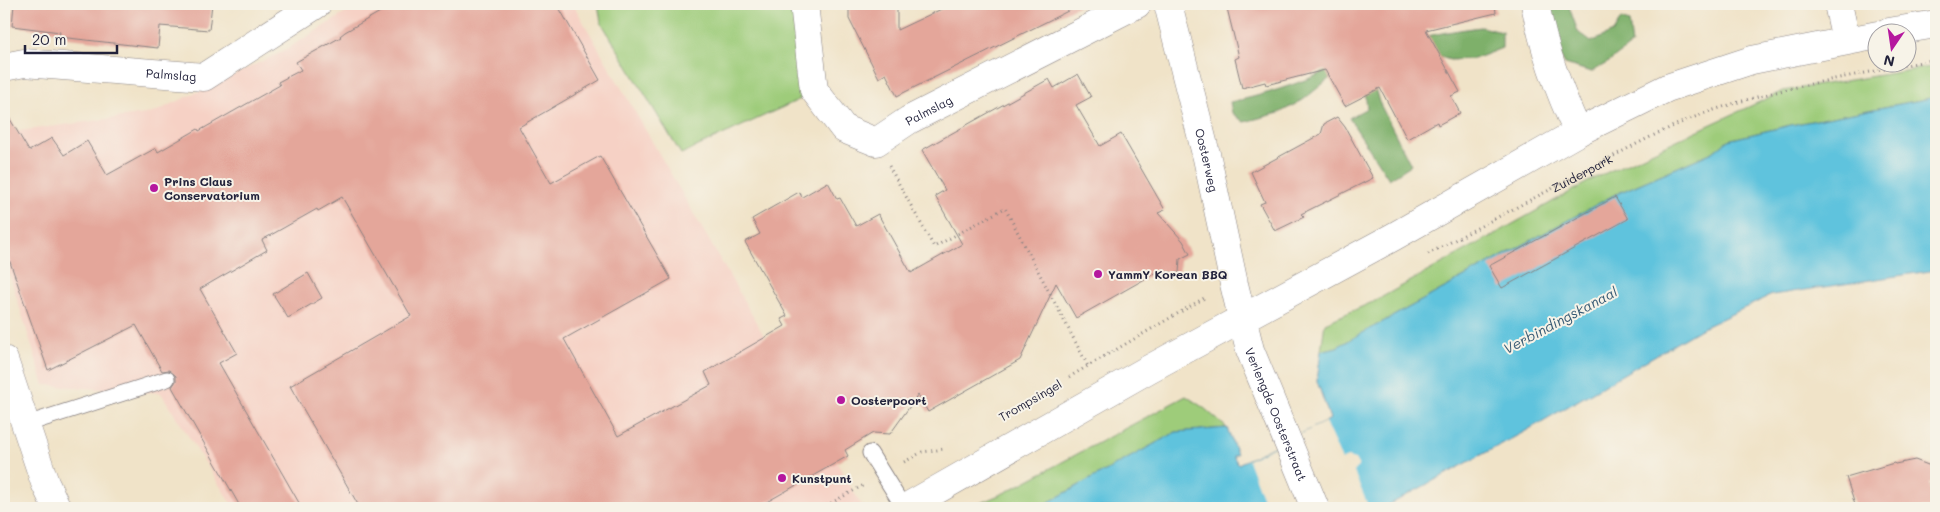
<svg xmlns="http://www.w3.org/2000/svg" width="1940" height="512" font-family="Mali,sans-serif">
<rect width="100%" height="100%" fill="#f7f3e8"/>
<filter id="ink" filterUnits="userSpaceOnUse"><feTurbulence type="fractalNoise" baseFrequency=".02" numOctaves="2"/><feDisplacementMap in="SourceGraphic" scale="10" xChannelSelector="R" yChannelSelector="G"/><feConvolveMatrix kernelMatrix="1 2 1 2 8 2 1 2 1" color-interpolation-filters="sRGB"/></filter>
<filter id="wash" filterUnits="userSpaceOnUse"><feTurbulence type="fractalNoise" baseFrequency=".0096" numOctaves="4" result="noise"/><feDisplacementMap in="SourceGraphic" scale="20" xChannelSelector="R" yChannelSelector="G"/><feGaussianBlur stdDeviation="1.12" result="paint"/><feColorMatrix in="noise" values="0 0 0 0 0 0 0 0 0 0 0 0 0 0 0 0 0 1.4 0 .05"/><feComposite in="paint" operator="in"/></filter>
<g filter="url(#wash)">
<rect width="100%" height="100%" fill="#f0e3c8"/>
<path fill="#f6d1c5" d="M360,4H573L863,508H234L161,393L44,385L4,257V133L153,113L282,52Z"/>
<path fill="#9ecc7a" stroke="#60775a" d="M598,4H795L805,97L681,154L601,22Z
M1936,66V97L1791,125L1728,140L1713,152L1614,195L1337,347L1321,351L1325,323L1375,301L1595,178L1783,91Z
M1186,396L1204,408L1227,428L1176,432L1038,508H969L1006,492Z"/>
<path fill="#7eb06a" stroke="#506952" d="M1548,4H1568L1578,32L1591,42L1613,32L1621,19L1629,22L1632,44L1609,62L1591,72L1565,64L1554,45Z
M1481,27L1502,32V48L1474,59L1450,60L1431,54L1372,78L1379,102L1411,165L1389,179L1349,118L1367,108L1364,84L1330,78L1303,100L1279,113L1244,122L1232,113L1230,102C1285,92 1334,67 1387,48C1416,37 1449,31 1481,27Z"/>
<path fill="#5fc3dd" stroke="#40728c" d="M1936,97V270L1772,295L1702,328L1524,432L1383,508H1038L1176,432L1227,428L1237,454L1233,456L1238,464L1325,422L1330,419L1317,381L1321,351L1337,347L1614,195L1713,152L1728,140L1791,125Z"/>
<path fill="#f0e3c8" d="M1325,422L1342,460L1347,457L1355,459L1359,466L1354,472L1369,508H1257V506L1264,502L1248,460Z"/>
<g id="blocks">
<path fill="#e4a69a" d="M14,4H212L209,30L160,26L158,48L59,37L60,32L12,26Z
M394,4H557L600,80L519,127L551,183L600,156L671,279L564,339L618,436L711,385L705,372L785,326L781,319L787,316L745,242L760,234L752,219L799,192L802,197L828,182L837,199L840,198L856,226L878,214L911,273L962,244L935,196L945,190L922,150L1049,79L1054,88L1078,74L1091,97L1076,105L1100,146L1121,134L1165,210L1158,213L1183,241L1190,254L1180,259L1179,273L1159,271L1076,318L1056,283L1020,360L928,412L918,395L890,434L873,433L845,450L848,456L756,508H360L290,386L411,316L342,197L318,211L317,209L262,240L267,250L200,289L237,353L219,363L302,508H241L172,387L176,381V376L169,370L162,371L136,325L48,370L4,245V109L29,151L52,138L64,155L87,141L107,175L156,148L158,152L198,129L199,131L280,85L278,82L301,70L296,62L341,37L340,36L345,32Z
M849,4H897V30L952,4H1082L897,96L886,74L879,78L849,19Z
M1226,4H1495L1496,13L1426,30L1460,92L1451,96L1460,113L1438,125L1437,122L1407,139L1380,88L1345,106L1325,70L1266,85L1265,82L1242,88L1235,59L1239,57Z
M1337,117L1345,127L1373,178L1301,214L1304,217L1275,231L1260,204L1265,202L1251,172L1321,134L1324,124Z
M1615,197L1628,219L1502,288L1489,266Z
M308,273L322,298L288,318L273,294Z
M1915,460L1936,468V480L1929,483L1936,508H1856L1846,477L1894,463L1895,464Z"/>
</g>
</g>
<g filter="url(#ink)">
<use href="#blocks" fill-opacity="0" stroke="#898282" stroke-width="1"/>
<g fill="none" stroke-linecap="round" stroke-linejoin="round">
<defs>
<path id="lane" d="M27,424L167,379
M870,453L904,508"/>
<g id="street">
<path id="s2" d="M804,4L814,90L844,129L876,142L909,120L1137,4"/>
<path id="s3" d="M1168,4L1207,158L1234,284L1250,350L1315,508"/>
<path d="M1535,4C1544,50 1558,90 1578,132"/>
<path d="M1838,4L1846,40"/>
<path id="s4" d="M4,67L24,63L204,77L317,4"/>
</g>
<path id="secondary" d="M1889,32L1936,24
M4,360L45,483L57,508
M905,508L1149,369L1393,237L1578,132L1667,88L1752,60L1878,35"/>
</defs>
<use href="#lane" stroke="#898282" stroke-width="17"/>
<use href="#street" stroke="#898282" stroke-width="29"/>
<use href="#secondary" stroke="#898282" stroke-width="29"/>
<g stroke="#898282" stroke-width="3" stroke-dasharray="1 4" stroke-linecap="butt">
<path d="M889,166L934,247L1005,208L1088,366"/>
<path id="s1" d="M1428,254C1479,227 1530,200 1582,173C1623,151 1664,128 1708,112C1782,86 1860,75 1936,59"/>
<path d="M1069,377L1206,297"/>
<path d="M904,462L922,452L945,449"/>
<path d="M822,508L864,485"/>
</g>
<use href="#lane" stroke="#fff" stroke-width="15"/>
<use href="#street" stroke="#fff" stroke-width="28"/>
<use href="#secondary" stroke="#fff" stroke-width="28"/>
</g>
</g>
<g fill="#b5179e" stroke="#f7f3e8" stroke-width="2">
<circle cx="154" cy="188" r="5"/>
<circle cx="1098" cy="274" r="5"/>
<circle cx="841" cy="400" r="5"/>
<circle cx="782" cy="478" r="5"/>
</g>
<g text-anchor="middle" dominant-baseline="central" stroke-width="4" stroke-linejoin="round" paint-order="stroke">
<g font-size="12" fill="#22223b" stroke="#f7f3e8">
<text stroke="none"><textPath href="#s4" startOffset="168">Palmslag</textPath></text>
<text stroke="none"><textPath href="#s2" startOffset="232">Palmslag</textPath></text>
<text stroke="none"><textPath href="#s3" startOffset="161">Oosterweg</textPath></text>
<text stroke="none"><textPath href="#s1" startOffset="174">Zuiderpark</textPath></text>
<text transform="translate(1030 400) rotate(-30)">Trompsingel</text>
<text stroke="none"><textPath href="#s3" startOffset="425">Verlengde Oosterstraat</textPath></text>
</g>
<g font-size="12" font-weight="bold" fill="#22223b" stroke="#f7f3e8" text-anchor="start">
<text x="164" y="181">Prins Claus<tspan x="164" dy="14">Conservatorium</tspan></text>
<text x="1108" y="274">YammY Korean BBQ</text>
<text x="851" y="400">Oosterpoort</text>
<text x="792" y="478">Kunstpunt</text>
</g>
<g font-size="14" font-style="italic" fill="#375a74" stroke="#f7f3e8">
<text transform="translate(1560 320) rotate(-28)">Verbindingskanaal</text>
</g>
</g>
<rect width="1940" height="512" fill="none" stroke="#f7f3e8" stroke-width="20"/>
<g transform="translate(1892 48) rotate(193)"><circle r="24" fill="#f7f3e8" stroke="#a29fa3"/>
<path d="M0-4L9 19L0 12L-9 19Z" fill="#b5179e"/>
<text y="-8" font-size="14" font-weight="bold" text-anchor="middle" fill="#22223b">N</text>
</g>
<path d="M25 45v8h92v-8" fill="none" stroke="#22223b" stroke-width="2.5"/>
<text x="32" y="45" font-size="15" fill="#22223b" stroke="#f7f3e8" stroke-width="4" paint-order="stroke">20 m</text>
</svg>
